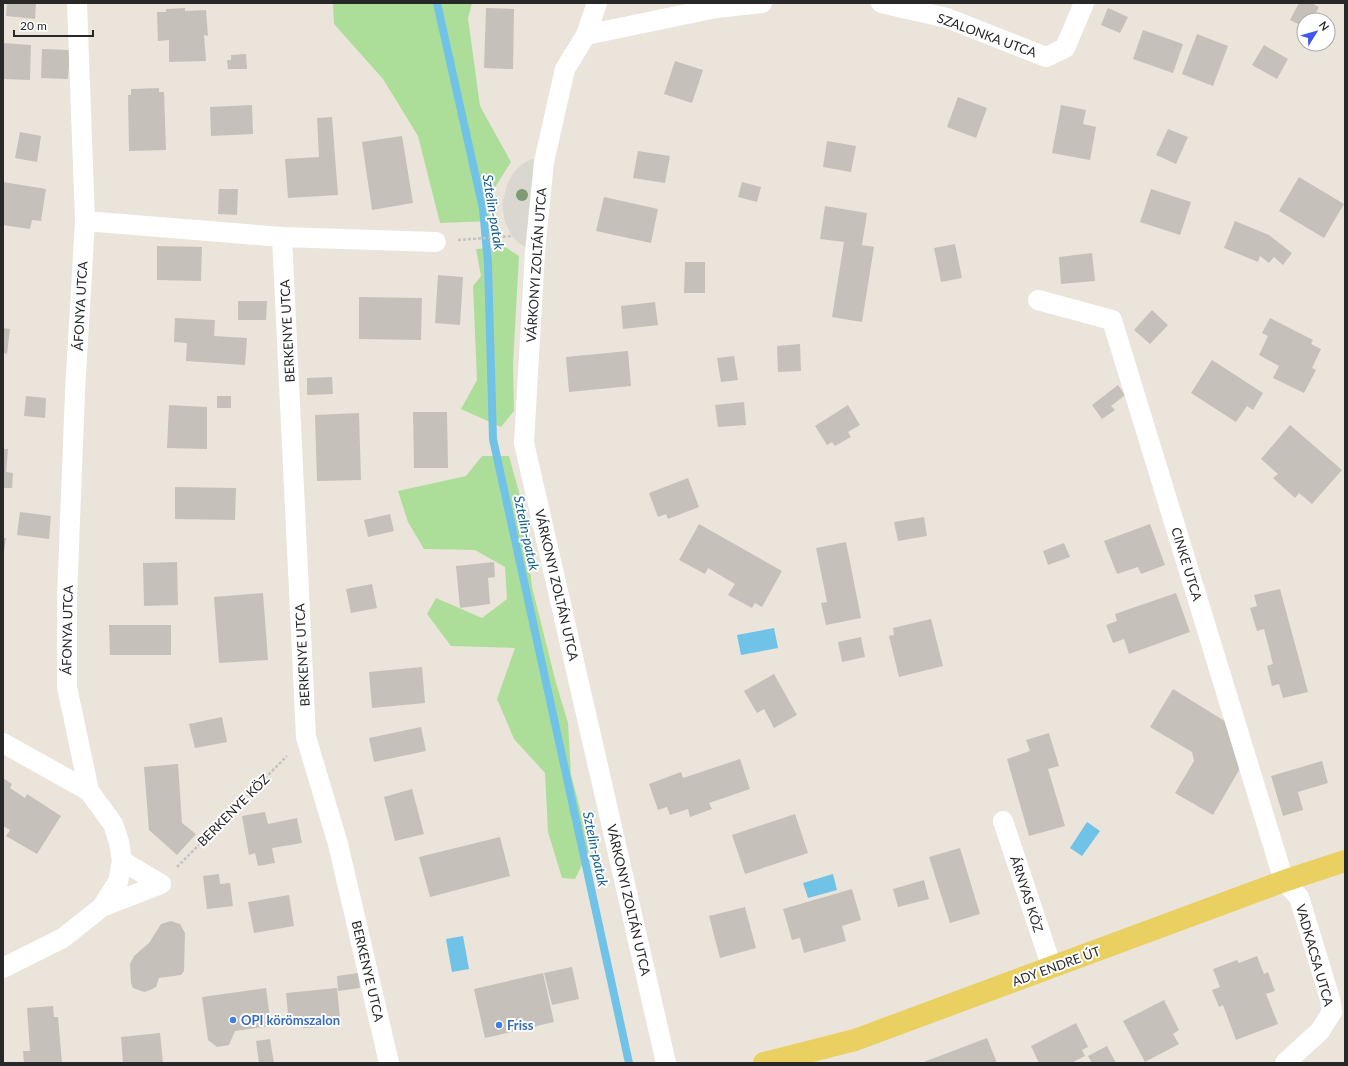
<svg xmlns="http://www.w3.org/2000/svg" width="1348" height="1066" font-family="Lato,sans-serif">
<rect width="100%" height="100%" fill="#eae4da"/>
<path fill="#adde99" d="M333,3H472L468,18L480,106L511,162L494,189L493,221L440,223L418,136L383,79L334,24Z
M505,247L519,256L513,364L514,411L501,427L461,409L477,380L473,286L481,276L476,249Z
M482,456H509L522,503L532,587L556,683L568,723L571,774L581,813L592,845L575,879L562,878L548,832L545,773L514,739L497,699L515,648L451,646L427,614L436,598L482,618L507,599L505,567L475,550L424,549L408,522L398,491L466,476Z"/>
<path fill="#dad7d1" d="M532,159H542L535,252L519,243L512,236L505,222L502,205L507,185L513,173L522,164Z"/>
<path fill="#71c2e7" d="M774,628L778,648L741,655L737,635Z
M1087,822L1100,831L1082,856L1070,848Z
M833,874L837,890L808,898L803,883Z
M463,936L469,969L452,972L446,939Z"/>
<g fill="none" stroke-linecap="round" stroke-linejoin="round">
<path stroke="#71c2e7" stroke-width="8" d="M437,3L483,209L488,264L493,439L629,1063"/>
</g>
<path fill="#c5c1ba" d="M7,3H36L35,19L6,16Z
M1299,3H1311L1319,7L1312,20H1304V27L1290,20Z
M185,8V11L206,10L208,36L204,35L206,61L169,62V40L158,41L157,12H166V9Z
M486,8L514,9L513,69L484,68Z
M1108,8L1128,17L1120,33L1101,25Z
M1143,30L1183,44L1173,73L1133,59Z
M1197,34L1228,46L1213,86L1182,74Z
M3,43L31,45L30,80L3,79Z
M1264,45L1288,59L1277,79L1252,65Z
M42,49L70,50L68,79L41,78Z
M246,54L247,69H228L227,60H231V55Z
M675,61L703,70L692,103L664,94Z
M159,88V92H164L166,150L129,151L128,95H131V89Z
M958,97L987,108L976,138L947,127Z
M252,105L253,134L211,136L210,107Z
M1061,105L1086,110L1083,124L1096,127L1090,160L1052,153Z
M332,117L338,195L288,198L285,159L319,157L317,118Z
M1168,129L1188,137L1176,164L1156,155Z
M20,132L41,136L37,162L15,158Z
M402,136L413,203L372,210L362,142Z
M827,141L856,146L851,172L823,167Z
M638,151L670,156L665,183L633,178Z
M1299,177L1344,204L1324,238L1279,211Z
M3,182L46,189L41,221L32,220L30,229L3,225Z
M742,182L761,187L757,202L738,197Z
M219,189H238L237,215L218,214Z
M1151,189L1191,202L1180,235L1140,222Z
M604,197L658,209L651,243L596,231Z
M825,206L867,213L862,245L874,247L862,322L832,317L844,242L820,239Z
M1235,221L1269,235L1292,253L1283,265L1274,257L1269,263L1260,256L1258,262L1224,248Z
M955,244L962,278L941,282L934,248Z
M157,246L202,247L201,281L157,280Z
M1092,253L1095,281L1061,284L1059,257Z
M685,262H705V293H684Z
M438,275L463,277L460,325L435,323Z
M359,297L422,298L421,340L359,339Z
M238,301H267L266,320H238Z
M655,302L658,325L623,329L621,306Z
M1152,310L1168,325L1150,344L1134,330Z
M175,318L215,320L214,336L247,338L245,365L186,361L187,343L174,342Z
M1270,318L1313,340L1311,344L1321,349L1312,368L1316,370L1304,393L1273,378L1279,366L1259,355L1268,336L1262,333Z
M3,328L10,329L7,354L3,353Z
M800,344L801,371L778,372L777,346Z
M628,351L631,386L569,392L566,357Z
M734,356L738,380L721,382L717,358Z
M1212,360L1263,393L1253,410L1247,406L1236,422L1191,393Z
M332,377L333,394L307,395V378Z
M1118,385L1125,395L1111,406L1115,410L1102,419L1092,405Z
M26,396L46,398L45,418L24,416Z
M217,396H231V408H217Z
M744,402L746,425L718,427L715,405Z
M169,405L207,407V449L167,448Z
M848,405L860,425L848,432L851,437L835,446L832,442L827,445L815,426Z
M413,412H447L448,468H414Z
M359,413L361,480L317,481L315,415Z
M1290,425L1342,470L1312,504L1299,493L1295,498L1273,478L1278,474L1261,459Z
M3,449H8L6,472L13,473L12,488H3Z
M688,478L699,507L668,519L666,514L658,517L649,493Z
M175,487L236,488L235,520L175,519Z
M20,512L51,516L49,539L17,535Z
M390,514L394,531L368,537L364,520Z
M924,517L927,536L898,541L894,522Z
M699,524L782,571L762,607L755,603L752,608L728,595L735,584L708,568L705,574L679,560Z
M1150,524L1165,565L1141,574L1138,567L1117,574L1104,541Z
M3,538H6L4,552H3Z
M846,542L861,618L826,625L821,603L827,602L816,548Z
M1064,543L1070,557L1048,565L1043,551Z
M177,562L178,605L144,606L143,563Z
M494,562L495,577L488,578L490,604L460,608L456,566Z
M372,584L377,608L351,613L346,589Z
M1280,589L1308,692L1283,698L1279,684L1272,686L1267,666L1273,664L1264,629L1257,631L1250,608L1257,606L1254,595Z
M263,593L268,660L219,663L214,597Z
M1176,593L1190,632L1129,654L1124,639L1113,643L1106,625L1117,621L1115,614Z
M931,619L943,666L899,677L889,636L894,635L893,628Z
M109,625H171V655H110Z
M861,637L865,657L842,662L838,642Z
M422,667L425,703L372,708L369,672Z
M774,674L797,715L774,728L764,709L757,713L744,691Z
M1173,689L1231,725L1242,765L1213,815L1175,793L1194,761L1192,752L1150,727Z
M222,717L227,742L195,748L189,724Z
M421,727L426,751L374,762L369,738Z
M1049,733L1059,766L1048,769L1065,826L1029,836L1007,759L1030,751L1026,740Z
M740,759L750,789L709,803L712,809L690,817L688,809L670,815L667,807L658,810L649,784L681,772L683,778Z
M1322,761L1328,783L1298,792L1303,810L1283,816L1271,776Z
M178,764L182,823L196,834L177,855L149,830L144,767Z
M3,778L12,784L10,788L25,798L27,794L61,816L37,854L6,836L10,830L3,826Z
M412,789L424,834L395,841L384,797Z
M265,812L268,824L297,818L302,843L272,848L275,863L258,866L255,853L249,855L242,816Z
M795,814L808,853L745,874L732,835Z
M500,837L510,876L430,897L419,857Z
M960,848L980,914L950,923L929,857Z
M219,874L220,884L230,883L233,906L207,909L203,876Z
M924,880L929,899L898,907L893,889Z
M852,889L861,920L842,926L846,941L804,953L800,938L792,940L783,909Z
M289,895L294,926L254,933L248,902Z
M745,907L756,948L720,958L709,916Z
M171,921L180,924L185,933L184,971L181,975L159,978L156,987L150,990L144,992L133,988L131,983L130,964L134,956L149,943L161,924Z
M1257,956L1264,974L1268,972L1275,991L1266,994L1278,1024L1236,1040L1223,1005L1219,1007L1212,990L1220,987L1213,969L1237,960L1239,963Z
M572,967L579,999L552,1005L544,973Z
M358,973L360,988L338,991L337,976Z
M543,973L554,1022L485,1038L474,989Z
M266,988L271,1026L235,1031L229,1045L217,1047L208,1040L202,997Z
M337,988L340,1019L325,1020V1027L303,1028V1023L289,1024L286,993Z
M1164,1000L1179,1030L1173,1034L1179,1044L1145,1062L1123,1021Z
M53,1006L54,1017H58L62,1063H24L23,1051H30L27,1008Z
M1076,1023L1088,1047L1082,1050L1085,1056L1071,1063H1039L1031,1046Z
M160,1033L163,1063H123L121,1037Z
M987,1038L997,1063H921Z
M270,1039L274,1063H259L256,1041Z
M1107,1046L1116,1063H1092L1088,1056Z"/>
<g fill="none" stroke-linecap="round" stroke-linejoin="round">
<path stroke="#c3c3c3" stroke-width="2.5" stroke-dasharray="3 2" stroke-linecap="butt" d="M458,240L512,236
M177,867L287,756"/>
<path stroke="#fff" stroke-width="20" d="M77,3L85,221L282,237L436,242
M597,3L586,35L565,69L544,162L535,252L524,443L666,1063
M881,3L947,18L1046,57L1065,48L1084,3
M586,35L716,8L762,3
M282,237L306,737L338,844L389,1063
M1038,300L1112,320L1284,881L1299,897L1330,999L1332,1012L1320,1031L1285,1063
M3,743L89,791
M1003,821L1052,968
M102,907L161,884L122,861
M3,968L63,938L102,907L118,882L122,861L119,842L113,824L89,791L67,687V598L75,392L85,221"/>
<path stroke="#e9d060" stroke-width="22" d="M764,1063L855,1040L1284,881L1345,861"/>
</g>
<circle fill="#7f9b72" cx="522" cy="195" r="6"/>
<g fill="#3f7fe0" stroke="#fff" stroke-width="1.5">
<circle cx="233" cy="1020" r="4"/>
<circle cx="499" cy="1025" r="4"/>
</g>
<g text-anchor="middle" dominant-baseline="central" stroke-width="4" stroke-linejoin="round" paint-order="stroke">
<g font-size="13" fill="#282828" stroke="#fff">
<text transform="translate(987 35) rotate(20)">SZALONKA UTCA</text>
<text transform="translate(536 265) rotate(-86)">VÁRKONYI ZOLTÁN UTCA</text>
<text transform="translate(80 306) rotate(-87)">ÁFONYA UTCA</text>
<text transform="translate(287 331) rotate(-93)">BERKENYE UTCA</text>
<text transform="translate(1187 564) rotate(73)">CINKE UTCA</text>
<text transform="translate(557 585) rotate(77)">VÁRKONYI ZOLTÁN UTCA</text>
<text transform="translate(67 630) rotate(-89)">ÁFONYA UTCA</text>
<text transform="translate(302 655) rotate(-93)">BERKENYE UTCA</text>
<text transform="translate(233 810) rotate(-45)">BERKENYE KÖZ</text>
<text transform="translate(1027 894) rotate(72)">ÁRNYAS KÖZ</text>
<text transform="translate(629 900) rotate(77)">VÁRKONYI ZOLTÁN UTCA</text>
<text transform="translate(1315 955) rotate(74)">VADKACSA UTCA</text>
<text transform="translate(1056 966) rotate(-20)">ADY ENDRE ÚT</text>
<text transform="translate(368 971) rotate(77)">BERKENYE UTCA</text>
</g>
<g font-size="13" font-weight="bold" fill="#366cbe" stroke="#fff" text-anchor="start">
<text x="241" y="1020">OPI körömszalon</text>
<text x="507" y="1025">Friss</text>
</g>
<g font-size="14" font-style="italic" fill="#145f90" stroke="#fff">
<text transform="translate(494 212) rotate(81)">Sztelin-patak</text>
<text transform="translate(527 533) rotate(78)">Sztelin-patak</text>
<text transform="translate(596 849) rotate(78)">Sztelin-patak</text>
</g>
</g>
<rect width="1348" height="1066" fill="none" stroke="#282828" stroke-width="8"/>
<g transform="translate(1316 32) rotate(53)"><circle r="19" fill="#ffffff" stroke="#a9a9a9"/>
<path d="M0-3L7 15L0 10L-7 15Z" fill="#4158f0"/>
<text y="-6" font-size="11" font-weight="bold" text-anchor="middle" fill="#282828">N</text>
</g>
<path d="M14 30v6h79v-6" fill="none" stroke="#282828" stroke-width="2"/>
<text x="20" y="30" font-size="12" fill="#282828" stroke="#ffffff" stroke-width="3" paint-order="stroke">20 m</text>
</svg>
